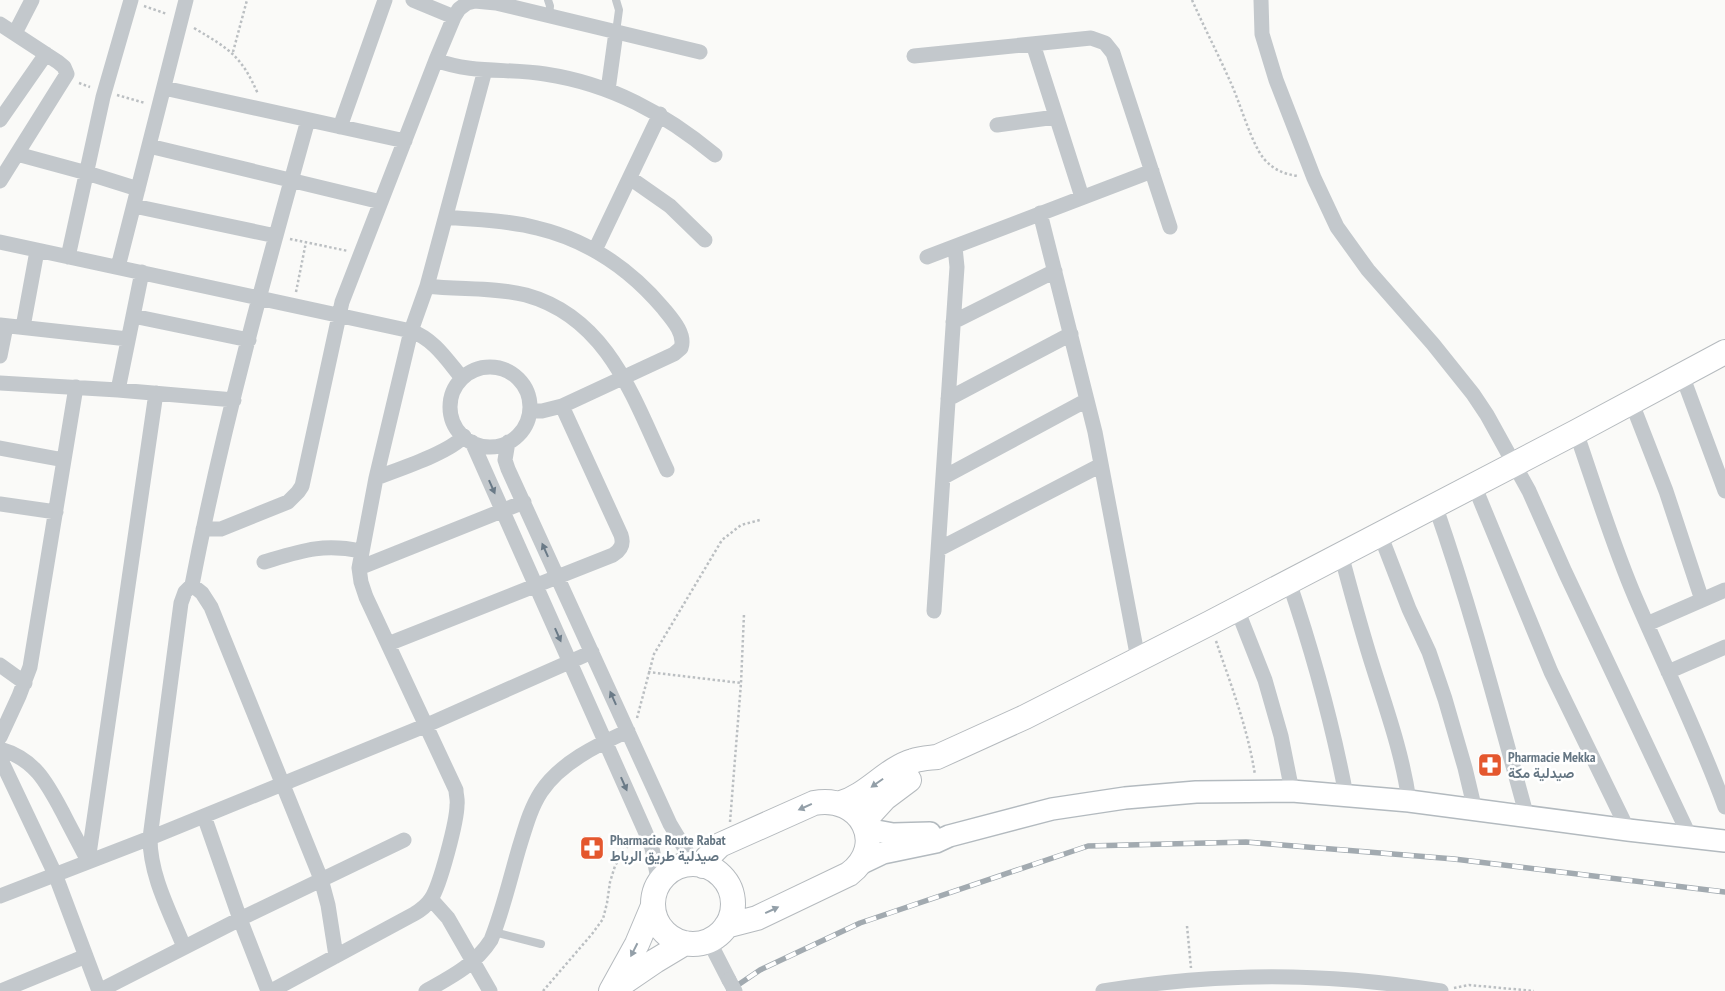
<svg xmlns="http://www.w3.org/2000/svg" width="1725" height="991" font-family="'PT Sans Narrow',Vazirmatn,sans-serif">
<rect width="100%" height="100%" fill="#fafaf8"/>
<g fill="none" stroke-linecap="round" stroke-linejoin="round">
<defs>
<path id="secondary" d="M866,829L893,834L930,833
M860,864L883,853L936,842L949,836L1052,809L1125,798L1196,792L1292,791L1409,801L1628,830L1725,841"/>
<path id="primary" d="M841,803C868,795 886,769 913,761C921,758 929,758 937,757L1025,717L1210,623L1576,432L1725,352
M863,822L885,798L909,780
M653 904a40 40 0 1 1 80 0a40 40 0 1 1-80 0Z
M703,866L707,858L720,845L814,803C861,794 888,845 849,874L757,918L726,926
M617,987L655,961L685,943
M611,991L637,944L653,906"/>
</defs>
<use href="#secondary" stroke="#b3babf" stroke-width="24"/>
<use href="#primary" stroke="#b5babe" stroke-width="26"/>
<path stroke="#bbbfc2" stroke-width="2.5" stroke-dasharray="2.5 2.5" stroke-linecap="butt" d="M1192,0C1204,27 1218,54 1230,81C1240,102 1251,143 1264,159C1274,170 1284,174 1298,176
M144,6L167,14
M194,28C229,49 241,55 258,94
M233,52L247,0
M79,83L90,87
M117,95L145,103
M290,239L348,251
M296,292L306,242
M1216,641C1231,685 1248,729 1255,775
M648,672L741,683
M637,718L654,654L722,540L741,525L760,520
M730,822L741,683L744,614
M1187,926L1191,968
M1454,988L1469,985L1534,991
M543,991L592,934L603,919L607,903L610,882L615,866L624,850L634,840"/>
<path stroke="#c3c8cc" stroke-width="8" d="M548,0L550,6L549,16
M616,32L619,10L616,0
M494,932L541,944"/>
<path stroke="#c3c8cc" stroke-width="15" d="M413,0L454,17
M1261,0L1262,34L1276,80L1314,178L1337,227L1368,270L1433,344L1473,394L1487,415L1529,491L1565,572L1690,837
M0,24L58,62L64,67L67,74L0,181
M15,33L32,0
M1033,44L1082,197
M914,56L1091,38L1105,43L1113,53L1170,227
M436,60C472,74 508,68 545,74C611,84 664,113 715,155
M164,88L405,141
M608,90L616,32
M0,120L46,54
M997,125L1056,117
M340,127L385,0
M149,146L381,202
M17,154L87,173L138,189
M630,178L670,206L705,240
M134,206L276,236
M1040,213L1095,432L1138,659
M446,217C476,220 507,220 537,228C587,240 630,269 663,308C672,319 686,334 681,348L674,354L562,406L542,411H530
M0,242L411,331C434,339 447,360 462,378
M595,250L660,114
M68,257L103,97L131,0
M927,257L1152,171
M118,267L186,0
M427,286C459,290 494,287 526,295C609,318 634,400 667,470
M133,316L249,340
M953,322L1055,271
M0,325L128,339
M23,327L37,251
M0,356L6,326
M450 407a40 40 0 1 1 80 0a40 40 0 1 1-80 0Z
M1682,375L1725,491
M0,383L118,390L234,400
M118,390L142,272
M948,399L1071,334
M1631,401L1666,491L1702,600
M1576,432C1595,487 1612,543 1635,597C1665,667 1699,735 1725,807
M472,442L645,831L652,848L659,884
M508,442L505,460L508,469L670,824L688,854L699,865
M0,448L64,460
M944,477L1087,400
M376,478C399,469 449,453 464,436
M1474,485L1551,672L1628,830
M0,504L56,512
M1435,505C1471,608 1498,712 1527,817
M203,529H221L288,502L298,492L302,486L342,302L436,60L454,17L459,9L467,3L475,1L496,3L700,52
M1380,534L1409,609L1429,652L1445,699L1465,768L1475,810
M939,549L1101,465
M1341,554C1350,588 1359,621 1369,654C1384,703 1402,750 1409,801
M264,562C301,551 322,543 361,551
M359,568L524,502
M1289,582C1313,653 1332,721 1346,795
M192,585C222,428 265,274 308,120
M1237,609L1265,680L1281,736L1292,791
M934,611L957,267L955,247
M1647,624L1725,590
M388,644L613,555C621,550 624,544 621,535L562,406
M0,665L25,683
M1668,672L1725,647
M0,737L19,696L30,667L76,387
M0,749C35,759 47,783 63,813C71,829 80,845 88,861
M0,758L55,874L99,991
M204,816L240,919L268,991
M88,861L156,393
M0,896L150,838L427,725L592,652
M431,899L448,918L490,991
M709,941L729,980
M184,947C170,912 150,876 150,838L181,603L185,592L192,585L202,593L211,607L321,879L328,905L336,956
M1,991L86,956
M99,991L240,919L404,840
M271,991L414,914C421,910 427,905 431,899C440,886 457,821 457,805C458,800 456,795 456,790L366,597L361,582L359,568L376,478L411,331L427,286L485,70
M426,991C451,977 475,965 491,940C503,910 510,879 519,848C525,829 530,809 541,792C560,763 597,745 628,731
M1103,991C1219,972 1325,972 1441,991"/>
<use href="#secondary" stroke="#fff" stroke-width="21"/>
<use href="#primary" stroke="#fff" stroke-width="24"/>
<defs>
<path id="rail" d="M729,991L760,970L860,923L1088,846L1246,842L1454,859L1725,892"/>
</defs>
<use href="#rail" stroke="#a2aab0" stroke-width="5.5"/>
<use href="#rail" stroke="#fff" stroke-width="4" stroke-dasharray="11" stroke-linecap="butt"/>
<path stroke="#c3c8cc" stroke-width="15" d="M729,980L735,991"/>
</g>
<defs><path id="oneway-solid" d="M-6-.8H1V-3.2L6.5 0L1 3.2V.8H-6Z" transform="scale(1.25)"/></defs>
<g fill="#6a7a87">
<use href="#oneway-solid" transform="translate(492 487) rotate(66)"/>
<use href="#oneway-solid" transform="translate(545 550) rotate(-114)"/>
<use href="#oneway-solid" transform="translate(558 635) rotate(66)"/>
<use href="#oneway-solid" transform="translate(613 698) rotate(-114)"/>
<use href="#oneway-solid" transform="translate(624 784) rotate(66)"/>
</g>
<g fill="#939fa8">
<use href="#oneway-solid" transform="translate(877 783) rotate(145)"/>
<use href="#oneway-solid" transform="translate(805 807) rotate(156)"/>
<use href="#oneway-solid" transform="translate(772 910) rotate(-25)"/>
<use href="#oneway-solid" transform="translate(634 950) rotate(117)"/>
</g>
<defs>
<symbol id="pharmacy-square" viewBox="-11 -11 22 22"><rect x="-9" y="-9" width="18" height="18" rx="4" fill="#e4572e" stroke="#fff"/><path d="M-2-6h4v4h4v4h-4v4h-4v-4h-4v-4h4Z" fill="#fff"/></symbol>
</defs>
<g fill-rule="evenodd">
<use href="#pharmacy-square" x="1476" y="751" width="28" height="28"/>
<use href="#pharmacy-square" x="578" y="834" width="28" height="28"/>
</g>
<g text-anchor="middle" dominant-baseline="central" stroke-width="5" stroke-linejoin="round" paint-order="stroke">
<g font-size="14" font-weight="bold" fill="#657683" stroke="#fff" text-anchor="start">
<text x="1508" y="757">Pharmacie Mekka<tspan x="1508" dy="16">صيدلية مكة</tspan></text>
<text x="610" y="840">Pharmacie Route Rabat<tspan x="610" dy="16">صيدلية طريق الرباط</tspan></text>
</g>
</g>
</svg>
